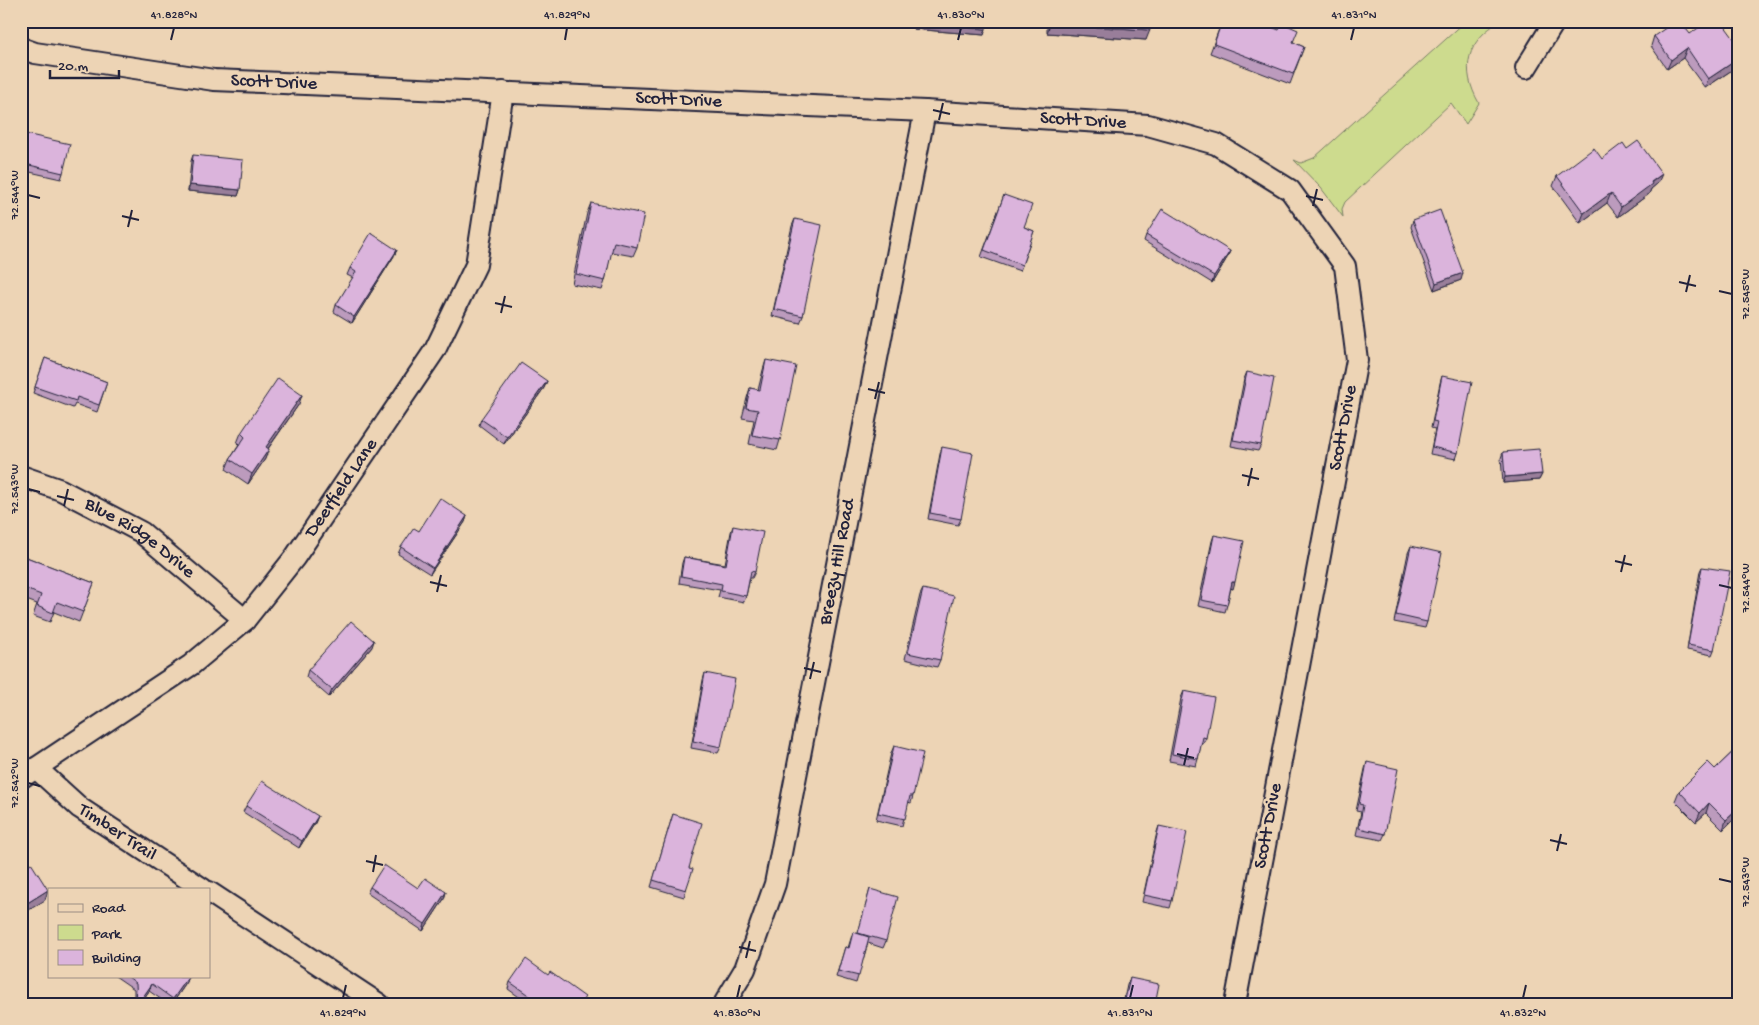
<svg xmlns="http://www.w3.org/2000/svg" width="1759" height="1025" font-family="'Gochi Hand',sans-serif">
<rect width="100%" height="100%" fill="#edd4b5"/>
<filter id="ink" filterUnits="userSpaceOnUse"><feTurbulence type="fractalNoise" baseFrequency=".02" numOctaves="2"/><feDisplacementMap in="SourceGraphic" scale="10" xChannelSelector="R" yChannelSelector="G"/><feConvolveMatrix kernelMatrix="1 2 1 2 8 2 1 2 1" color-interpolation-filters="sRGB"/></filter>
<g filter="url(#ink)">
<path fill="#cddb8e" stroke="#787e64" d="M1466,21H1501C1466,40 1460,70 1479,103L1466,124L1451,103L1345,202L1342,209L1343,217L1321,188L1294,160L1301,163L1314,158Z"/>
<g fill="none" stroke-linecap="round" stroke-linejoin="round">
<defs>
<g id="street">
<path id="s1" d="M21,48L35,53L214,80L925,111L1148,125L1216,144L1290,190L1345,266L1357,360L1235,1004"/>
<path d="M1526,68L1555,21"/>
<path id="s2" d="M21,476L61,490L141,532L245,620"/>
<path id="s3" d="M36,768L80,808L203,889"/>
<path id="s4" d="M21,778L191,665L245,620L295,557L435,350L476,265L503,92"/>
<path d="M209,892L379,1004"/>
<path id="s5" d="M724,1004L745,969L775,884L925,111"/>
</g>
</defs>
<use href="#street" stroke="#22223b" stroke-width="24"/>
<use href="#street" stroke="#edd4b5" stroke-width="20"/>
</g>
<path fill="#bc9bbd" stroke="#22223b" d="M914,21H987L984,35L913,29Z
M1047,21H1150L1146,40L1047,33Z
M1222,21L1293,42L1304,47L1290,84L1210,53Z
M1690,34L1738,44V66L1705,88L1683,58L1667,69L1651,46L1654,36Z
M21,133L63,173L61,179L21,170Z
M1627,149L1658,183L1651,189L1649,194L1618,217L1607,203L1580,223L1553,186L1557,176L1602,159Z
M193,155L240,190L238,196L188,191L191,161Z
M1004,195L1024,227L1034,231L1020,271L981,257Z
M591,203L637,247L633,256L611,252L605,281L602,290L572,284L587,213Z
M795,219L803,316L800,323L772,316L792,226Z
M1413,220L1461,280L1434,290L1411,227Z
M1146,235L1230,251L1227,258L1212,283L1144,241Z
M394,256L352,323L334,312L336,305L353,278L347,275L350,268Z
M45,358L107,382L97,412L75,404L73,408L33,393Z
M766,360L780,440L777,450L749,444L754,420L742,418L747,398L750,388L758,390L763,370Z
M1247,372L1261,445L1258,451L1231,446L1244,379Z
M1442,376L1458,453L1456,459L1430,454L1435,429L1431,428L1440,383Z
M547,381L544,388L504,444L479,425L481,419Z
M299,404L268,449L265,459L248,484L226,469L230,459L239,445L237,443L241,433Z
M942,447L961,519L958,525L928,519L940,454Z
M1503,452L1542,474L1539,480L1503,483L1501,458Z
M467,516L465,522L430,574L398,554L401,547L419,531Z
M733,526L755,572L752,578H750L746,596L744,602L718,597L720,590L679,583L682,563L684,557L725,564L731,532Z
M1214,535L1233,589L1231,588L1227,605L1225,612L1198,606L1212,541Z
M1411,546L1427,622L1425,628L1394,622L1408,553Z
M21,555L94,583L79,622L54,612L50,622L33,616L37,604L21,598Z
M1702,567L1714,650L1712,655L1687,650L1700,571Z
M923,589L940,660L937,667L905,659L920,595Z
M372,647L329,697L306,677L308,670Z
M705,673L721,747L718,753L691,748L703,680Z
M1184,691L1206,738L1203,744H1201L1198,759L1196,766L1169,761L1181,698Z
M894,746L913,796L911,803L908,802L902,826L876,820L891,753Z
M1738,747V815L1723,830L1706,813L1696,822L1675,801L1679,791L1715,769Z
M1367,762L1385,834L1382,840L1356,835L1361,812L1356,811L1365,769Z
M246,806L318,816L315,823L299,848L243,812Z
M673,814L689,868L686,890L684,897L651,887Z
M1159,826L1172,901L1170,908L1142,902L1157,832Z
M370,887L418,888L446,892L444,899L423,931L367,893Z
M870,889L886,941L883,948L868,943L856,983L836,977L845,947L848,948L853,932L858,934Z
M115,976H189L187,982L172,1004H168L149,991L140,1004H134V989Z
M1130,978L1155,1004H1123L1127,985Z
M510,982L582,1004H529L508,989Z"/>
<path fill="#997e9a" stroke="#22223b" d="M749,21H819L818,23L792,22L790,25L749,23Z
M916,23L986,29L984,35L913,29Z
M1050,24L1150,30L1146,40L1047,33Z
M1687,48L1683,58L1667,69L1671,60Z
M1738,59V66L1705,88L1708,79Z
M1662,174L1658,183L1651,189L1649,194L1618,217L1621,207Z
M190,185L240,190L238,196L188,191Z
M1611,193L1607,203L1580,223L1584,213Z
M397,250L394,256L352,323L354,317Z
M1230,251L1227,258L1212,283L1214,276Z
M1463,273L1461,280L1434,290L1436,283Z
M547,381L544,388L504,444L507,437Z
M302,395L299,404L262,457L266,447Z
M269,449L265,459L248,484L252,474Z
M1542,474L1539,480L1503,483L1505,477Z
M467,516L465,522L430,574L433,568Z
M1232,582H1235L1233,589L1230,588Z
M374,641L372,647L329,697L332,690Z
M1709,803L1706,813L1696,822L1700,813Z
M1738,809V815L1723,830L1726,820Z
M318,816L315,823L299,848L302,841Z
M48,890L45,900L21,915V907Z
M446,892L444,899L423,931L425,924Z
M189,976L187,982L172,1004L173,999Z
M152,984L149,991L140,1004H138Z"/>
<path fill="#dbb4dc" stroke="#22223b" d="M916,21H987L986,29L916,23Z
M1050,21H1150V30L1050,24Z
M1222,21H1255L1279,30L1282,23L1298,30L1293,42L1304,47L1293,74L1214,44Z
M1676,21H1680L1690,34L1708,21H1721L1738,44V59L1708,79L1687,48L1671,60L1654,36Z
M21,133L70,144L63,173L21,163Z
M1638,141L1662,174L1651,182L1652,184L1621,207L1611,193L1584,213L1557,176L1594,148L1602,159L1623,143L1627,149Z
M193,155L243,160L240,190L190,185Z
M1004,195L1032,205L1024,227L1034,231L1022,265L984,250Z
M591,203L644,214L637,247L614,242L605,281L576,274Z
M1162,209L1230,251L1214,276L1146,235Z
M1440,210L1463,273L1436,283L1413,220Z
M795,219L822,225L803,316L774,309Z
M371,233L397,250L354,317L336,305L356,272L350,268Z
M45,358L107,382L99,405L77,397L76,401L35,387Z
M766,360L796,366L780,440L752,435L758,410L746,408L750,388L760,390Z
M521,363L547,381L507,437L481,419Z
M1247,372L1274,378L1261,445L1233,440Z
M1442,376L1472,382L1458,453L1432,447L1437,422L1433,421Z
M278,378L302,395L266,447L269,449L252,474L230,459L245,437L241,433Z
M942,447L973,453L961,519L930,513Z
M1539,449L1542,474L1505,477L1503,452Z
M440,498L467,516L433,568L401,547L414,528L419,531Z
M733,526L763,532L755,572L751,571L746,596L721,591L722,584L681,576L684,557L726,565Z
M1214,535L1244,541L1235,582H1232L1227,605L1201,600Z
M1411,546L1442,553L1427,622L1396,615Z
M21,555L94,583L83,612L57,602L53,613L37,606L41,595L21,587Z
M1702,567L1730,571L1714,650L1688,645Z
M923,589L954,596L940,660L908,653Z
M351,621L374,641L332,690L308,670Z
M705,673L735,679L721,747L693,741Z
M1184,691L1214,697L1206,738L1203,737L1198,759L1172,754Z
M894,746L923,753L913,796H910L905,819L878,813Z
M1738,747V809L1726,820L1709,803L1700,813L1679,791L1708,762L1715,769Z
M1367,762L1398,769L1385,834L1359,828L1363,805L1359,804Z
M262,781L318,816L302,841L246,806Z
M673,814L702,823L689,868L693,869L686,890L653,880Z
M1159,826L1187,832L1172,901L1144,895Z
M31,863L48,890L21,907V869Z
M384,865L418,888L425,878L446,892L425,924L370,887Z
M870,889L898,897L886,941L858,933Z
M853,932L869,937L859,976L838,971L845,947L849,948Z
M526,959L548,975L550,972L585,997L580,1004H541L510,982Z
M127,976H189L173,999L152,984L138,1004H137L136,983Z
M1130,978L1159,984L1155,1004H1124Z
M1323,998L1355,1004H1322Z"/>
</g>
<path fill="none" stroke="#22223b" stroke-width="2" d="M171,40L174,28M565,40L567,28M958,40L961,28M1351,40L1354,28M933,110L950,114M939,120L943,103M28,195L40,198M1306,196L1323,200M1313,206L1317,189M122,216L139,220M128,227L132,210M1679,282L1696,286M1719,291L1732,294M1686,292L1690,275M495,303L512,307M501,313L505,296M868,389L885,393M875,399L879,382M1242,475L1259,479M1248,486L1252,468M28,489L40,492M57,496L74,500M64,506L68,489M1615,561L1632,565M1621,572L1625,555M430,582L447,586M1719,585L1732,588M437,592L441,575M804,668L821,672M810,679L814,662M1177,754L1194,758M1184,765L1188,748M28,783L40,786M1550,840L1567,844M1557,851L1561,834M366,861L383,865M373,872L376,855M1719,879L1732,882M739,947L756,951M746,958L750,941M343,998L346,985M737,998L740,985M1130,998L1133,985M1523,998L1526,985"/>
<g text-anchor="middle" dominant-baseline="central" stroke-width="5" stroke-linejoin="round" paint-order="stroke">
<g font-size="19" fill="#22223b" stroke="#edd4b5">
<text stroke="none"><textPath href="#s1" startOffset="256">Scott Drive</textPath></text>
<text stroke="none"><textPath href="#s1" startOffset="661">Scott Drive</textPath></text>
<text stroke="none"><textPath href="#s1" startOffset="1066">Scott Drive</textPath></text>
<text transform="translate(1344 428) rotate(-79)">Scott Drive</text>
<text stroke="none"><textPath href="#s4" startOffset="438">Deerfield Lane</textPath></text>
<text stroke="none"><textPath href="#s2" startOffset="135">Blue Ridge Drive</textPath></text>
<text stroke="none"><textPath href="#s5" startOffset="459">Breezy Hill Road</textPath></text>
<text transform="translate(1269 826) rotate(-79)">Scott Drive</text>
<text stroke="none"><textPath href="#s3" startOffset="104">Timber Trail</textPath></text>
</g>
</g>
<rect width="1759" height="1025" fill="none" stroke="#edd4b5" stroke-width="55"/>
<rect x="48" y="888" width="162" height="90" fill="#edd4b5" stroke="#9c8d84"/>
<rect x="58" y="904" width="25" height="8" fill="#edd4b5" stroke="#9c8d84"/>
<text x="92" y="912" font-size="15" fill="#22223b">Road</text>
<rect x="58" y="925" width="25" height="15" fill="#cddb8e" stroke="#9c8d84"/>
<text x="92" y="938" font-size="15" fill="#22223b">Park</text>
<rect x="58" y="950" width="25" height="15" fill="#dbb4dc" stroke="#9c8d84"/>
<text x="92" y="962" font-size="15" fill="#22223b">Building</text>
<path d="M50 70v8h69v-8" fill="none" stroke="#22223b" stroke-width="2.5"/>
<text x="58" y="70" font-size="15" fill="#22223b" stroke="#edd4b5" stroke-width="4" paint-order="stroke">20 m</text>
<rect x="28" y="28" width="1704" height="970" fill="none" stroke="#22223b" stroke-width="2"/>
<g font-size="12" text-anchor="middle" fill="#22223b">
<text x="174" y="18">41.828°N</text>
<text x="567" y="18">41.829°N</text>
<text x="961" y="18">41.830°N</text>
<text x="1354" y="18">41.831°N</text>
<text transform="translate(14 195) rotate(-90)" y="4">72.544°W</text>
<text transform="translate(1745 294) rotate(-90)" y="4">72.545°W</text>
<text transform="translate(14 489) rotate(-90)" y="4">72.543°W</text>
<text transform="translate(1745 588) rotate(-90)" y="4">72.544°W</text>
<text transform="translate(14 783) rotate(-90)" y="4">72.542°W</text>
<text transform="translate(1745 882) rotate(-90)" y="4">72.543°W</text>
<text x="343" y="1016">41.829°N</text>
<text x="737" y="1016">41.830°N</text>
<text x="1130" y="1016">41.831°N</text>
<text x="1523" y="1016">41.832°N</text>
</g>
</svg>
